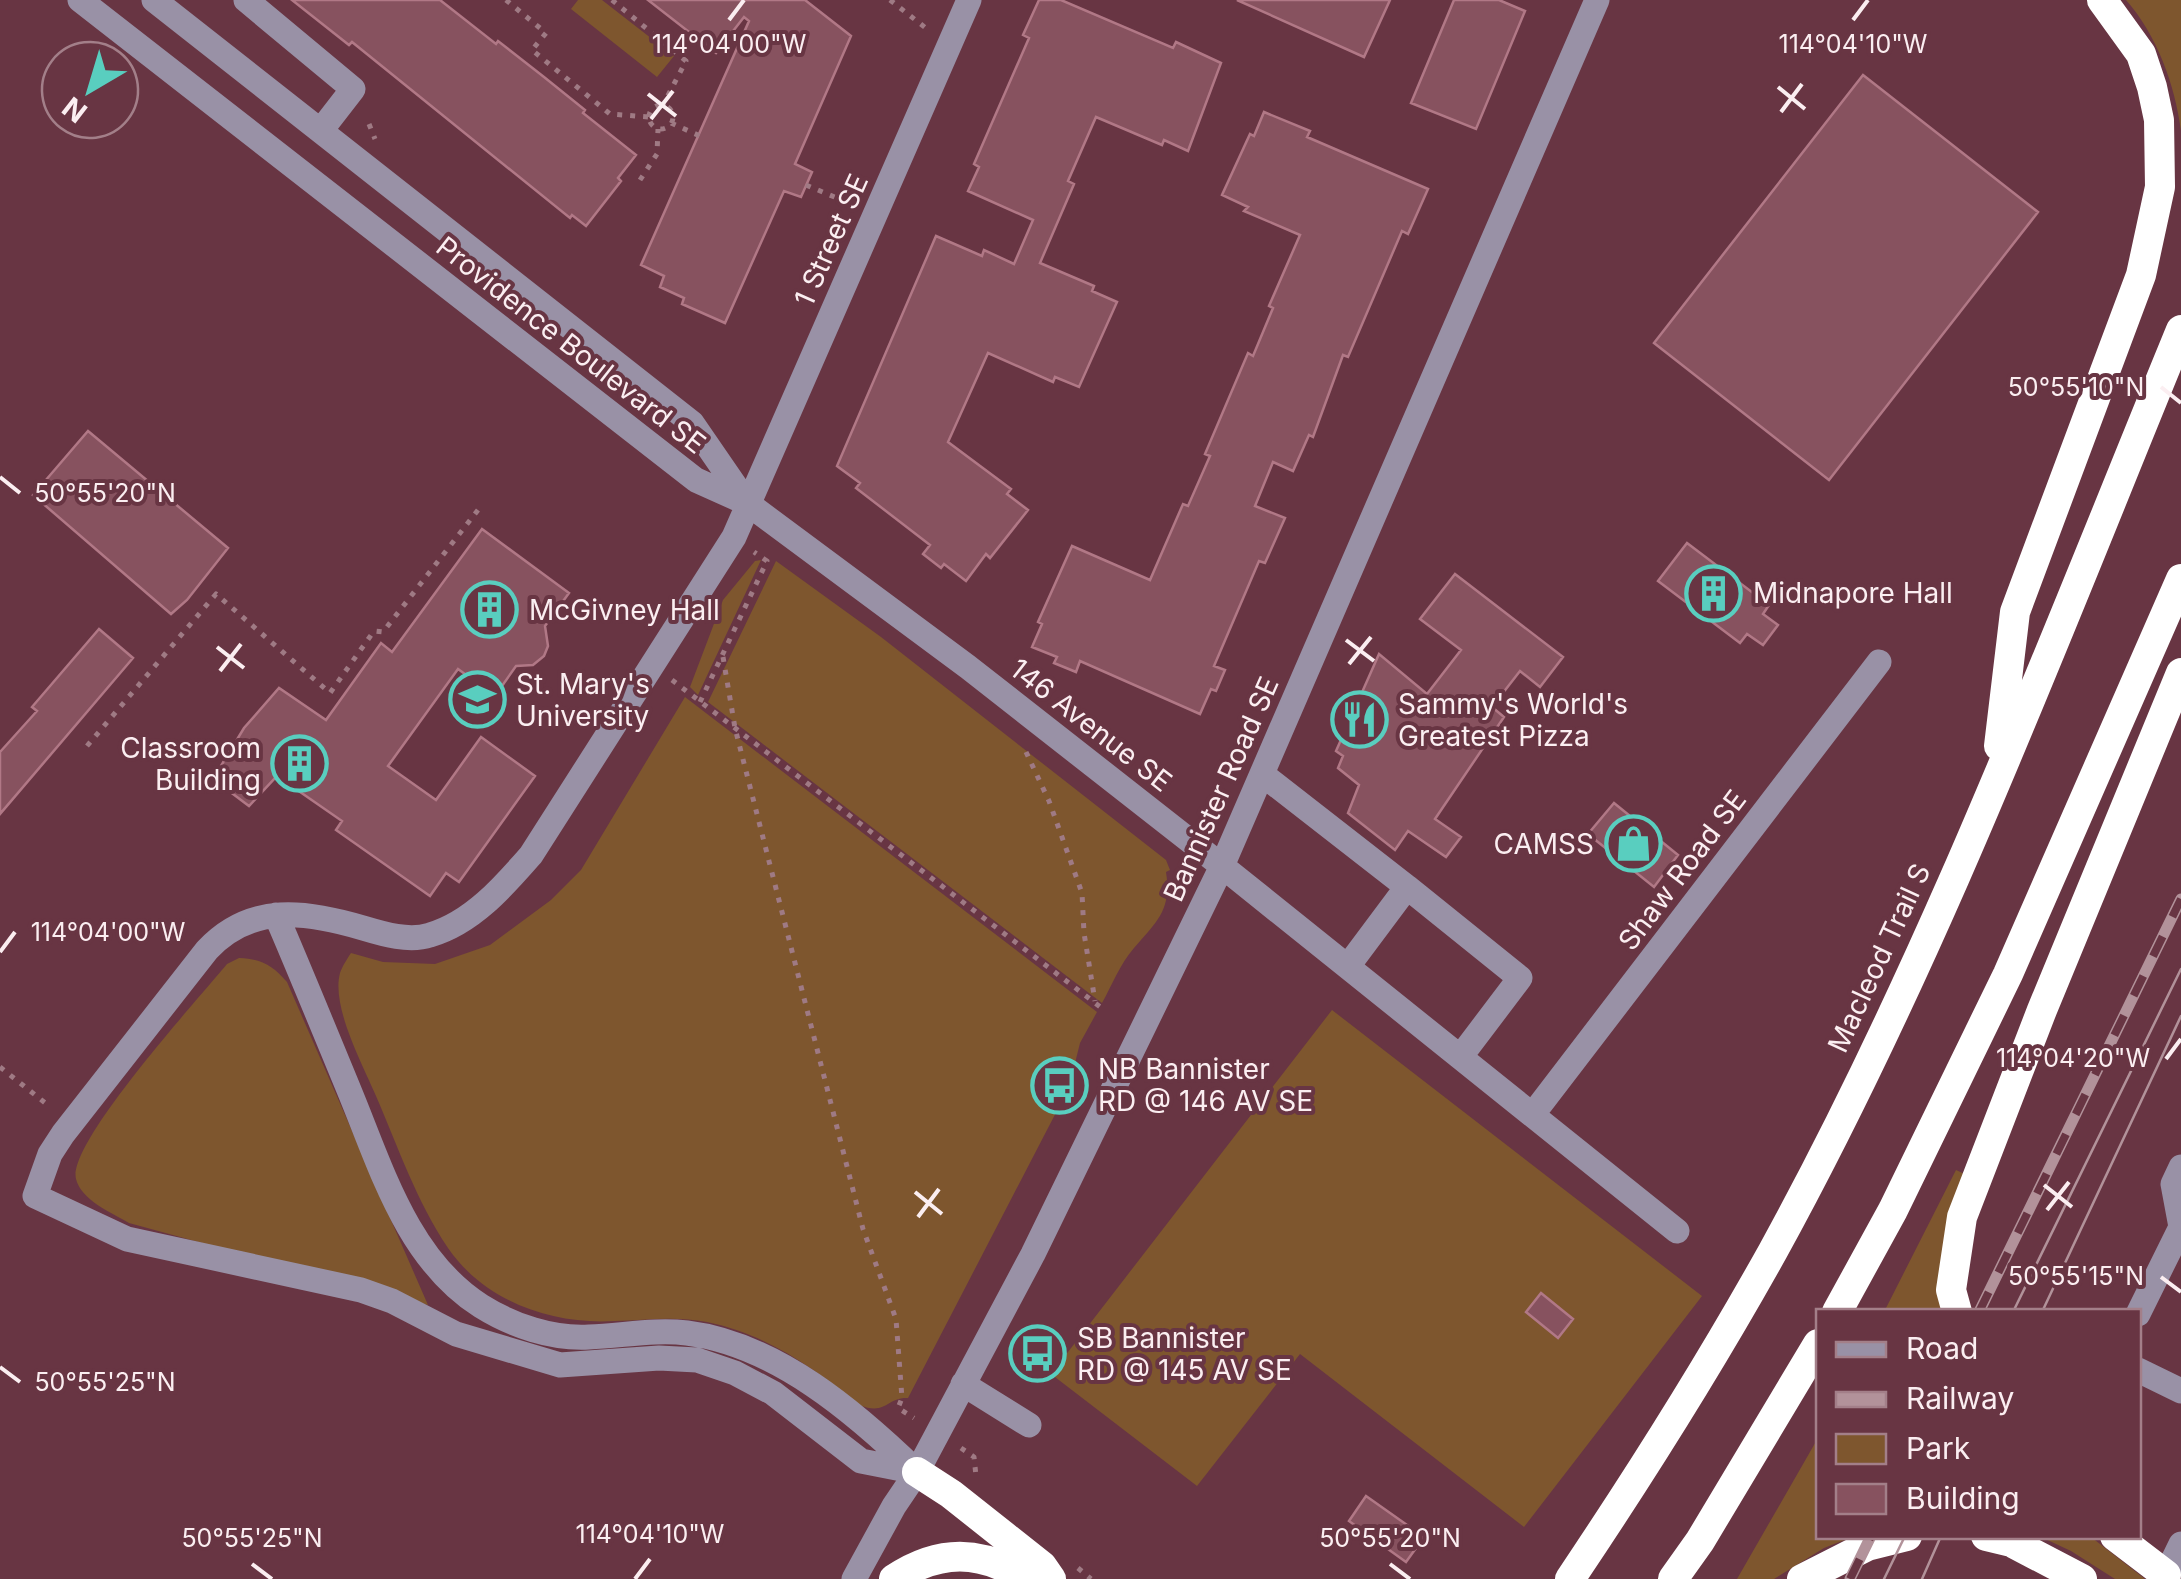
<svg xmlns="http://www.w3.org/2000/svg" width="2181" height="1579" font-family="Inter,sans-serif">
<rect width="100%" height="100%" fill="#683543"/>
<path fill="#7e562e" d="M578,0H602L674,56L657,77L571,9Z
M2126,0H2181V131C2175,85 2157,35 2126,0Z
M761,560L698,695L690,687L723,600L755,561Z
M776,561L881,637L1166,860L1170,870L1166,872C1172,910 1157,921 1134,948C1120,964 1112,985 1102,1003L708,702Z
M685,697L1097,1012L1080,1043L1069,1087L1061,1084L1055,1096L1062,1101L908,1398C886,1397 887,1416 859,1405C813,1367 766,1334 707,1322C676,1316 646,1320 615,1321C553,1325 485,1302 448,1248C417,1202 398,1147 376,1096C363,1065 331,1007 340,973C342,967 347,959 351,953L383,962L435,964L490,945L551,900L581,870Z
M239,958C262,959 272,965 287,982L428,1305L129,1223C112,1213 81,1200 76,1179C67,1143 200,997 227,964Z
M1332,1010L1702,1296L1524,1527L1300,1354L1197,1486L1051,1374Z
M1956,1170L1969,1176L1949,1311L1884,1312Z
M1818,1438V1536L1852,1537L1824,1548L1774,1579H1737Z
M2041,1537H2091L2145,1579H2115L2071,1551Z"/>
<path fill="#87525f" stroke="#b17886" stroke-width="2.5" d="M292,0H440L496,44L498,41L544,77L585,110L583,113L636,155L618,178L621,181L586,226L572,215L570,218L352,42L349,45Z
M648,0H805L851,36L795,164L812,172L801,197L784,191L725,323L682,304L684,298L660,287L664,276L641,265L749,21L744,17L716,53Z
M1039,0H1061L1173,48L1176,42L1221,63L1188,151L1164,140L1162,145L1096,117L1068,181L1074,184L1040,263L1094,286L1092,291L1117,302L1079,387L1055,377L1053,382L988,353L948,442L1011,489L1007,494L1028,510L990,558L986,554L966,581L944,564L941,568L923,554L930,545L856,488L860,483L837,466L936,236L982,256L984,250L1014,264L1033,220L968,191L979,167L974,164L1029,38L1023,35Z
M1237,0H1390L1364,57Z
M1454,0H1499L1525,11L1476,129L1411,103Z
M1863,75L2038,212L1829,480L1654,343Z
M1264,112L1310,131L1307,137L1428,189L1408,234L1402,231L1348,357L1343,355L1313,437L1309,435L1293,471L1273,462L1255,506L1285,518L1265,563L1259,561L1214,666L1225,670L1216,691L1211,689L1200,714L1080,661L1076,672L1054,663L1057,657L1032,647L1042,624L1038,622L1072,546L1150,580L1183,504L1188,506L1210,456L1205,454L1248,353L1253,356L1273,308L1269,306L1300,235L1244,211L1248,207L1222,195L1250,134L1254,136Z
M88,431L228,548L187,600L171,614L33,495Z
M482,529L569,593L545,626L548,646L544,656L533,665L516,666L495,696L458,669L388,766L436,800L481,737L535,776L459,882L446,873L430,896L336,830L342,821L277,776L249,806L213,779L244,728L279,688L326,720L381,643L392,652Z
M1687,543L1769,605L1763,614L1778,625L1763,645L1747,634L1740,643L1658,581Z
M1455,574L1563,657L1540,687L1520,671L1492,707L1504,717L1435,819L1461,837L1446,857L1408,831L1395,850L1348,813L1359,785L1338,768L1343,756L1336,751L1379,654L1427,694L1461,650L1420,619Z
M99,629L133,658L0,814V752L37,711L32,707Z
M1614,803L1678,855L1654,887L1588,834Z
M1541,1293L1573,1319L1558,1338L1526,1312Z
M1366,1496L1424,1537L1406,1562L1349,1521Z"/>
<g fill="none" stroke-linecap="round" stroke-linejoin="round">
<path stroke="#9f7a84" stroke-width="5" stroke-dasharray="5 8" stroke-linecap="butt" d="M506,0L546,33L532,50L610,114L648,117
M612,0L686,61L663,105
M890,0L927,29
M649 117a12 12 0 1 1 24 0a12 12 0 1 1-24 0Z
M671,123L700,136
M369,124L375,139
M640,180L657,154L658,129
M806,185L851,204
M723,657L735,728L863,1229L896,1319L902,1398L898,1408L914,1418
M672,680L1103,1009
M700,702L767,561L754,552
M87,746L216,594L330,693L374,631L383,632L478,510
M1026,752L1049,801L1082,893L1084,933L1095,1001
M0,1067L49,1106
M961,1448L974,1457L976,1476
M1078,1568L1091,1579"/>
<path stroke="#9991a6" stroke-width="25" d="M80,0L696,480L747,503L968,667L1222,866L1677,1231
M154,0L692,423L747,503
M246,0L353,89L322,129
M1262,774L1407,887L1348,966
M1407,887L1520,978L1461,1056
M276,915C301,973 325,1032 349,1090C381,1167 407,1259 481,1306C513,1326 552,1339 589,1337C622,1336 654,1329 687,1333C776,1344 856,1413 917,1472
M1533,1114L1879,662
M2138,1314L2181,1227L2173,1184L2181,1167
M2138,1370L2181,1391
M963,1384L1029,1425
M917,1472L861,1461L773,1393L735,1373L697,1360L659,1358L560,1365L456,1334L392,1301L361,1290L127,1239L35,1196L50,1154L63,1134L207,950C251,903 306,911 363,928C383,934 409,942 430,935C472,923 504,886 531,855L734,537L969,0
M2166,1575L2181,1544
M854,1579L894,1506L917,1472L1033,1254L1222,866L1597,0"/>
<path stroke="#fff" stroke-width="30" d="M1999,746L2015,612L2141,275L2160,187L2159,120L2152,87L2141,54L2102,0
M1837,1312L1893,1210L2008,974L2181,579
M1957,1312L1951,1290L1962,1217L2042,1010L2181,673
M917,1472L951,1494L1042,1566L1051,1579
M1986,1536L2011,1542L2082,1579
M2115,1536L2166,1575
M894,1579C939,1549 981,1549 1025,1579
M1570,1579C1642,1472 1710,1364 1773,1251C1934,958 2054,639 2181,330
M1673,1579L1700,1541L1818,1344
M1802,1579L1867,1546L1907,1536"/>
<path stroke="#b2929a" stroke-width="2.5" d="M2013,1312L2181,969
M2042,1312L2181,1016
M1884,1579L1905,1536
M1922,1579L1941,1536"/>
<defs>
<path id="rail" d="M1979,1312L2181,899
M1850,1579L1871,1536"/>
</defs>
<use href="#rail" stroke="#b2929a" stroke-width="11"/>
<use href="#rail" stroke="#683543" stroke-width="8" stroke-dasharray="22" stroke-linecap="butt"/>
</g>
<path fill="none" stroke="#fbeef1" stroke-width="4" d="M729,20L744,0M1853,20L1868,0M1778,87L1805,109M648,94L676,116M1781,112L1802,84M651,119L673,91M2161,387L2181,403M0,477L20,493M1346,640L1374,661M217,647L244,668M1349,664L1371,637M220,671L241,644M0,952L15,932M2166,1059L2181,1039M2044,1185L2072,1207M915,1192L942,1214M2047,1210L2069,1182M918,1217L939,1189M2161,1277L2181,1292M0,1367L20,1382M252,1564L272,1579M1390,1564L1410,1579M635,1579L650,1559"/>
<defs>
<symbol id="building-ring" viewBox="-11 -11 22 22"><circle r="9.5" fill="#683543" stroke="#59cebf" stroke-width="1.5"/><path d="M-4-6H4V6H1V3H-1V6H-4ZM-2.5-4.3h1.7v1.8h-1.7ZM.8-4.3h1.7v1.8H.8ZM-2.5-1h1.7V.8h-1.7ZM.8-1h1.7V.8H.8Z" fill="#59cebf"/></symbol>
<symbol id="university-ring" viewBox="-11 -11 22 22"><circle r="9.5" fill="#683543" stroke="#59cebf" stroke-width="1.5"/><path d="M0-5L7-2L0 1L-7-2ZM-4 1L0 2.5L4 1V4Q0 6-4 4Z" fill="#59cebf"/></symbol>
<symbol id="restaurant-ring" viewBox="-11 -11 22 22"><circle r="9.5" fill="#683543" stroke="#59cebf" stroke-width="1.5"/><path d="M-5-6h1v4h1v-4h1v4h1v-4h1v5L-1.5 .5V6h-2V.5L-5-1ZM5-6V6H3V1.5H1.5Q1.5-4 5-6Z" fill="#59cebf"/></symbol>
<symbol id="shop-ring" viewBox="-11 -11 22 22"><circle r="9.5" fill="#683543" stroke="#59cebf" stroke-width="1.5"/><path d="M-5-2.5h2.3a2.7 3.5 0 0 1 5.4 0H5L5.5 6h-11ZM-1.5-2.5h3a1.5 2.3 0 0 0-3 0Z" fill="#59cebf"/></symbol>
<symbol id="bus-ring" viewBox="-11 -11 22 22"><circle r="9.5" fill="#683543" stroke="#59cebf" stroke-width="1.5"/><path d="M-5-6H5V4H4V6H2V4H-2V6H-4V4H-5ZM-3.5-4V0h7V-4ZM-3.5 1.2v1.5H-2V1.2ZM2 1.2v1.5H3.5V1.2Z" fill="#59cebf"/></symbol>
</defs>
<g fill-rule="evenodd">
<use href="#building-ring" x="1682" y="562" width="63" height="63"/>
<use href="#building-ring" x="458" y="578" width="63" height="63"/>
<use href="#university-ring" x="446" y="668" width="63" height="63"/>
<use href="#restaurant-ring" x="1328" y="688" width="63" height="63"/>
<use href="#building-ring" x="268" y="732" width="63" height="63"/>
<use href="#shop-ring" x="1602" y="812" width="63" height="63"/>
<use href="#bus-ring" x="1028" y="1054" width="63" height="63"/>
<use href="#bus-ring" x="1006" y="1322" width="63" height="63"/>
</g>
<g text-anchor="middle" dominant-baseline="central" stroke-width="8" stroke-linejoin="round" paint-order="stroke">
<g font-size="28" fill="#fbeef1" stroke="#683543">
<text transform="translate(831 240) rotate(-66)">1 Street SE</text>
<text transform="translate(571 345) rotate(38)">Providence Boulevard SE</text>
<text transform="translate(1091 725) rotate(38)">146 Avenue SE</text>
<text transform="translate(1221 789) rotate(-66)">Bannister Road SE</text>
<text transform="translate(1682 870) rotate(-53)">Shaw Road SE</text>
<text transform="translate(1879 958) rotate(-65)">Macleod Trail S</text>
</g>
<g font-size="28" fill="#fbeef1" stroke="#683543" text-anchor="start">
<text x="1753" y="593">Midnapore Hall</text>
<text x="529" y="610">McGivney Hall</text>
<text x="516" y="684">St. Mary's<tspan x="516" dy="32">University</tspan></text>
<text x="1398" y="704">Sammy's World's<tspan x="1398" dy="32">Greatest Pizza</tspan></text>
<text x="261" y="748" text-anchor="end">Classroom<tspan x="261" dy="32">Building</tspan></text>
<text x="1594" y="844" text-anchor="end">CAMSS</text>
<text x="1098" y="1069">NB Bannister<tspan x="1098" dy="32">RD @ 146 AV SE</tspan></text>
<text x="1077" y="1338">SB Bannister<tspan x="1077" dy="32">RD @ 145 AV SE</tspan></text>
</g>
</g>
<g font-size="25" text-anchor="middle" fill="#fbeef1" stroke="#683543" stroke-width="8" stroke-linejoin="round" paint-order="stroke">
<text x="729" y="53">114°04'00"W</text>
<text x="1853" y="53">114°04'10"W</text>
<text x="2076" y="396">50°55'10"N</text>
<text x="105" y="502">50°55'20"N</text>
<text x="108" y="941">114°04'00"W</text>
<text x="2073" y="1067">114°04'20"W</text>
<text x="2076" y="1285">50°55'15"N</text>
<text x="105" y="1391">50°55'25"N</text>
<text x="650" y="1543">114°04'10"W</text>
<text x="252" y="1547">50°55'25"N</text>
<text x="1390" y="1547">50°55'20"N</text>
</g>
<rect x="1816" y="1309" width="325" height="230" fill="#683543" stroke="#a37f89" stroke-width="2.5"/>
<rect x="1836" y="1342" width="50" height="15" fill="#9991a6" stroke="#a37f89" stroke-width="2.5"/>
<text x="1906" y="1359" font-size="30" fill="#fbeef1">Road</text>
<rect x="1836" y="1392" width="50" height="15" fill="#b2929a" stroke="#a37f89" stroke-width="2.5"/>
<text x="1906" y="1409" font-size="30" fill="#fbeef1">Railway</text>
<rect x="1836" y="1434" width="50" height="30" fill="#7e562e" stroke="#a37f89" stroke-width="2.5"/>
<text x="1906" y="1459" font-size="30" fill="#fbeef1">Park</text>
<rect x="1836" y="1484" width="50" height="30" fill="#87525f" stroke="#a37f89" stroke-width="2.5"/>
<text x="1906" y="1509" font-size="30" fill="#fbeef1">Building</text>
<g transform="translate(90 90) rotate(218)"><circle r="48" fill="#683543" stroke="#a37f89" stroke-width="2.5"/>
<path d="M0-8L18 38L0 25L-18 38Z" fill="#59cebf"/>
<text y="-15" font-size="28" font-weight="bold" text-anchor="middle" fill="#fbeef1">N</text>
</g>
</svg>
